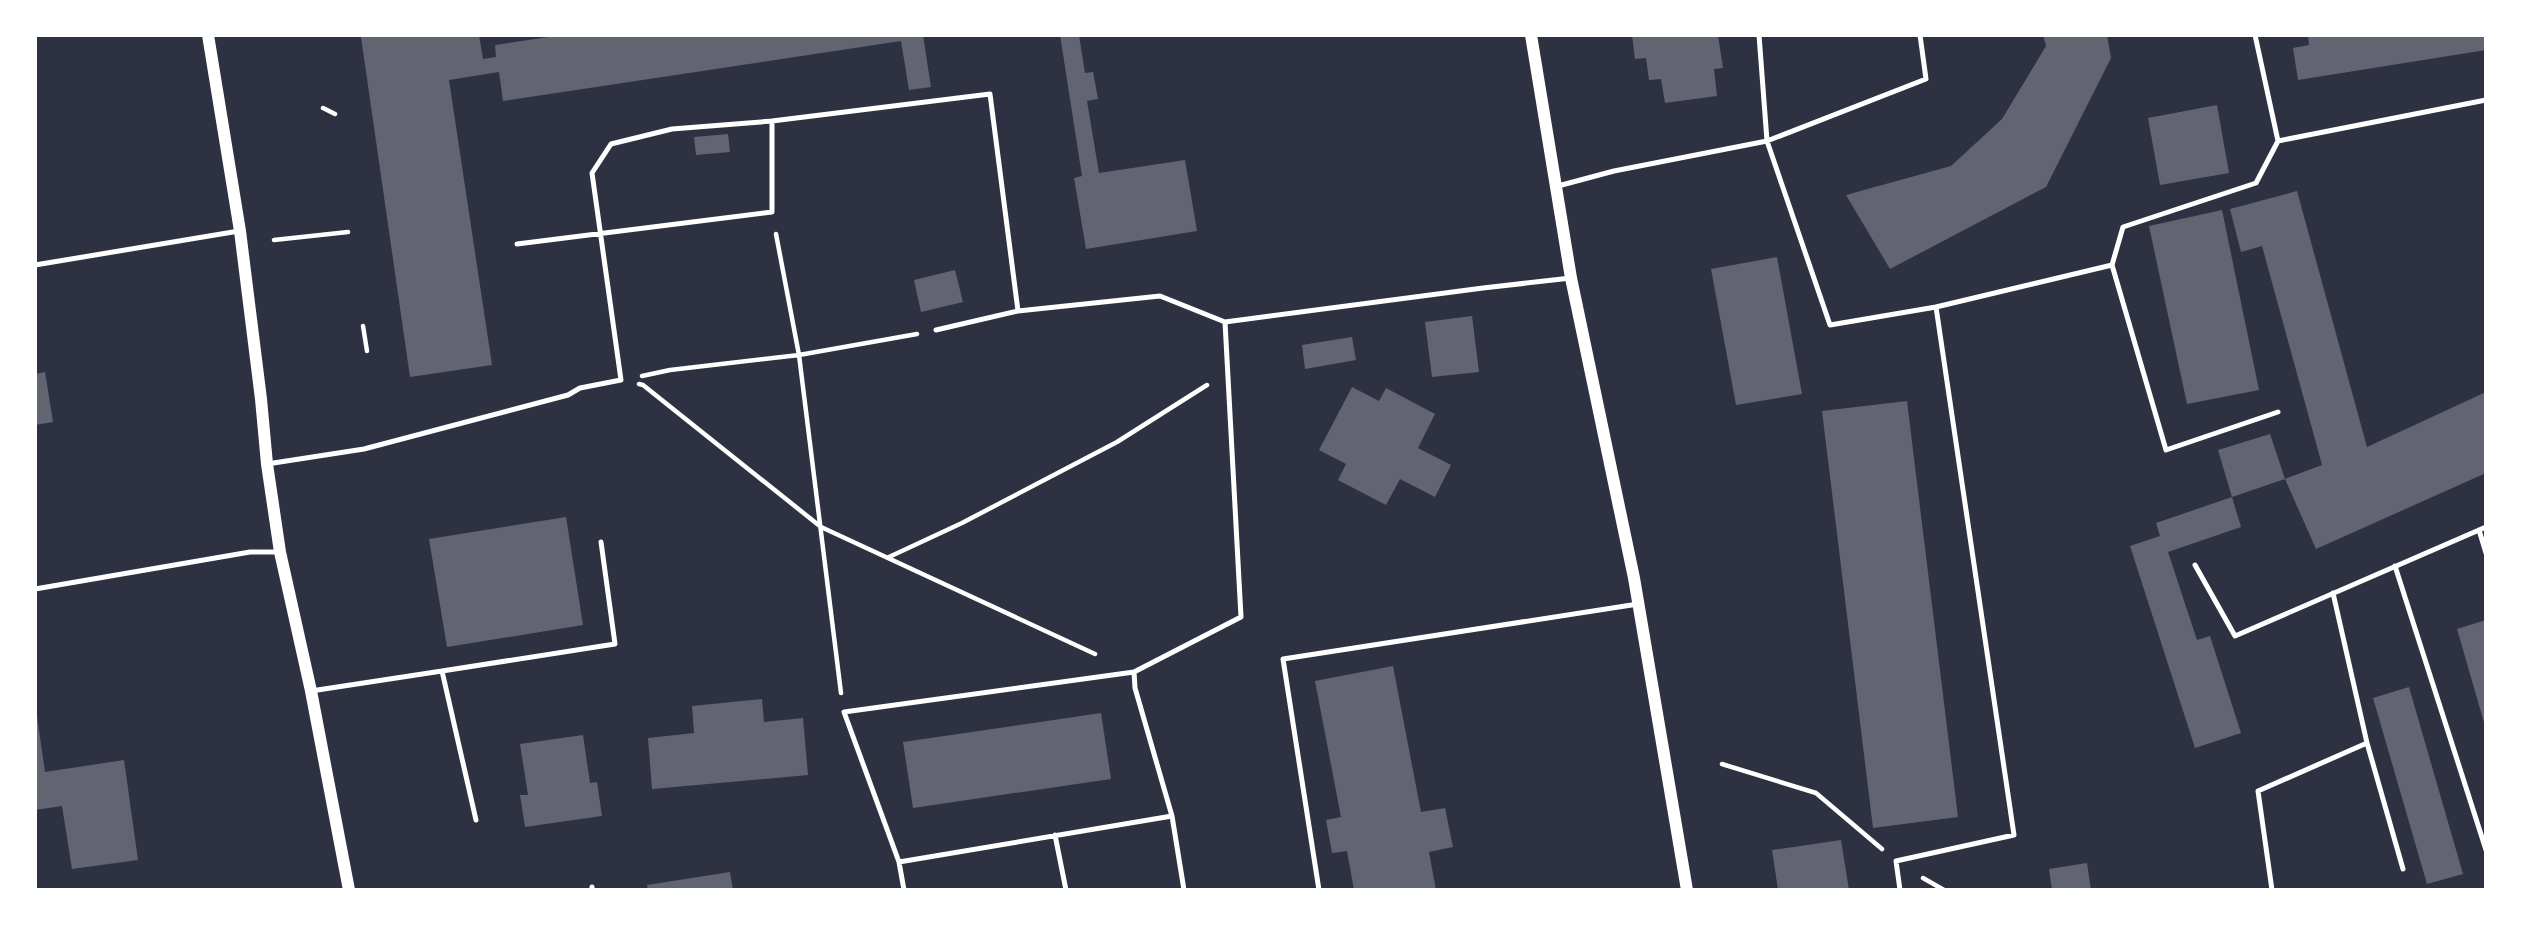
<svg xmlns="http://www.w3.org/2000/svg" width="2521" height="925" font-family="Bitter,serif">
<rect width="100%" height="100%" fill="#2d3142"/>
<path fill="#626471" d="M376,35H479L483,59L496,57L495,45L562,35H923L931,87L909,90L901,41L503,101L499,72L449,80L492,365L410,377L361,37Z
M1060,35H1079L1085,73L1093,72L1098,99L1087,101L1099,173L1185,160L1197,231L1086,249L1074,178L1082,176Z
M1632,35H1718L1723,68L1714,69L1717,96L1665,103L1661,79L1649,80L1646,58L1635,59Z
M2043,35H2107L2111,58L2046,187L1890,269L1846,195L1951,166L2002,119L2046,46Z
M2308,35H2486V50L2298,80L2293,48L2309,45Z
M2217,105L2229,173L2160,185L2148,118Z
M728,134L730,152L696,155L694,137Z
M2297,191L2367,447L2486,392V473L2316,549L2285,479L2322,465L2262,246L2241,252L2230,209Z
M2222,210L2259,390L2187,404L2149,226Z
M1777,257L1802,394L1736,405L1711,269Z
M955,270L963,302L921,312L914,280Z
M1472,316L1479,372L1432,377L1425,322Z
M1352,337L1356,360L1305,369L1302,345Z
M45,372L53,422L35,425V374Z
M1352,387L1379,401L1386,388L1435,414L1418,448L1451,465L1435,497L1400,479L1386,505L1338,480L1346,464L1319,450Z
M1907,401L1958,817L1873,828L1822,411Z
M2270,434L2285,479L2232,497L2218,450Z
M2232,497L2241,527L2168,552L2197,640L2210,636L2241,733L2195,748L2130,546L2160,536L2156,523Z
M566,517L583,625L447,647L429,539Z
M2486,620V726H2485L2457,629Z
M1393,666L1421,812L1445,808L1453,847L1429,852L1436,890H1354L1347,851L1332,853L1326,820L1341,817L1315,681Z
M2409,687L2463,874L2427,884L2373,698Z
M762,699L764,722L803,718L808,775L652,789L648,738L694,733L692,706Z
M1101,713L1111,779L913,808L903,742Z
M37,716L45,772L124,760L138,860L72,869L62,806L35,810Z
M583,735L590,783L597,782L602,816L525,827L520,795H528L520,744Z
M1841,840L1849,890H1778L1772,850Z
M2087,863L2091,890H2052L2049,869Z
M730,872L733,890H648L647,885Z"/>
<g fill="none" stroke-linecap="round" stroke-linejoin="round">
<path stroke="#fff" stroke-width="4.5" d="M323,108L335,114
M776,234L799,355L841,693
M274,240L348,232
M363,326L367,351
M642,376L670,370L799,355L917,334
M639,384L643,385L821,527L1095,654
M889,557L962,523L1117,442L1207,385
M1722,764L1816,793L1882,849
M1923,878L1944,890"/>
<path stroke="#fff" stroke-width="5" d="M1759,35L1767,141L1830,325L1936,307L2014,835L1896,861L1900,890
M2255,35L2278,141
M1558,186L1614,171L1767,141L1926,79L1920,35
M517,244L772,212V121
M35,265L239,231
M2112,265L2123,227L2256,183L2278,141L2486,100
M1936,307L2112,265L2166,450L2278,412
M936,330L1018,311L1160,296L1225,322L1483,288L1571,278
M267,464L364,449L568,395L580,388L621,380L592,173L611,144L672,129L772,121L990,94L1018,311
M2479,530L2486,553
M2195,565L2235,636L2486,527
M2395,566L2486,850
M35,589L250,552H280
M442,671L615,644L601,542
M311,691L442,671L476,820
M2367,743L2403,869
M1172,816L1184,890
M1055,835L1066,890
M899,862L1172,816L1135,688L1134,672
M592,887V890
M904,890L899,862L844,712L1134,672L1241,617L1225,322
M1319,890L1283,659L1638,604
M2272,890L2258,791L2367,743L2333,593"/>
<path stroke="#fff" stroke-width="12" d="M208,35L240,231L261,399L267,464L280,552L311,691L349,890
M1531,35L1571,278L1634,578L1687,890"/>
</g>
<rect width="2521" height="925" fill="none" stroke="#ffffff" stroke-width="74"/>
</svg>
